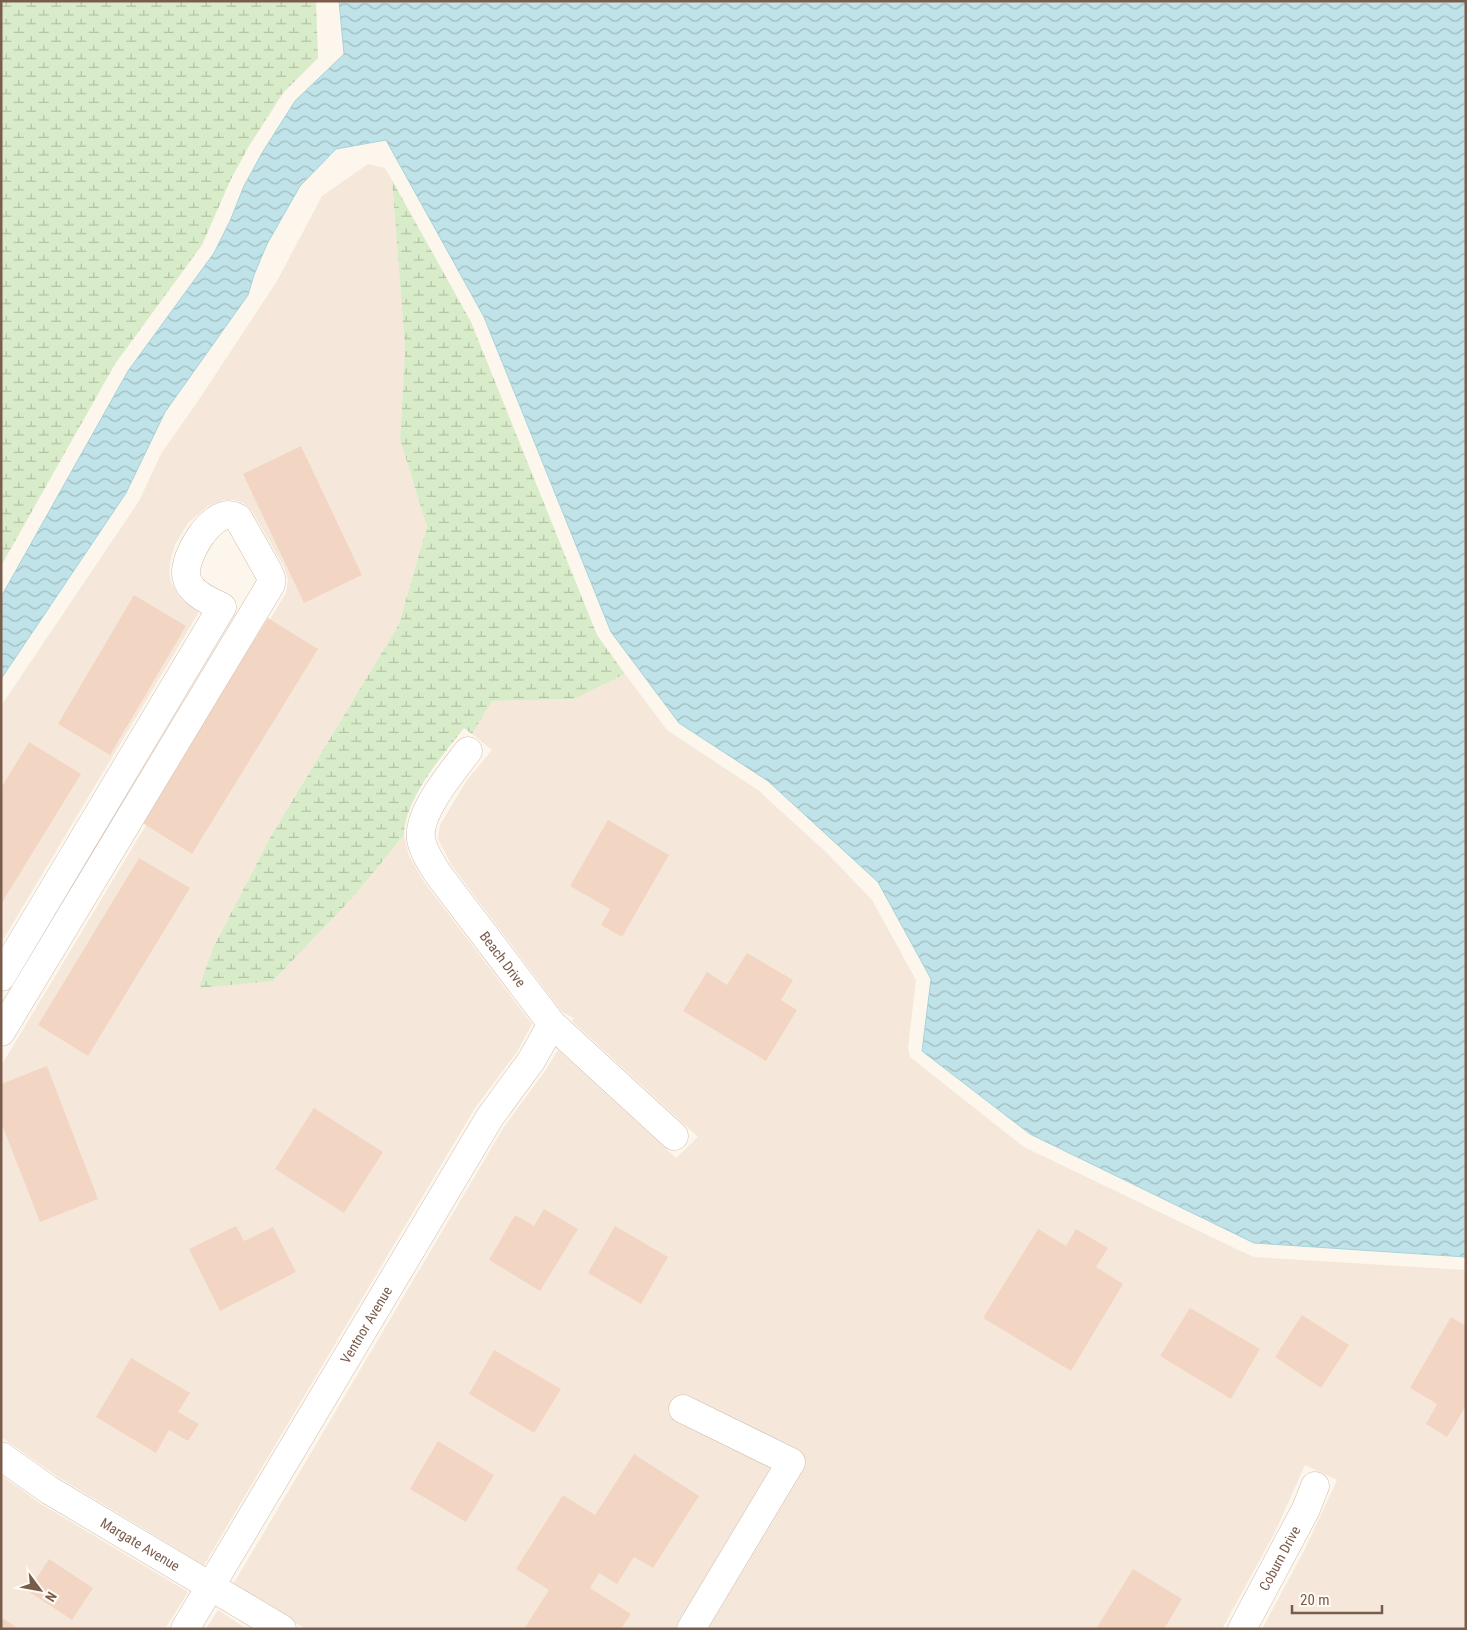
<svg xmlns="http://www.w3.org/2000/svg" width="1467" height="1630" font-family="'Roboto Condensed',sans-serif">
<defs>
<pattern id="wetland-marsh" width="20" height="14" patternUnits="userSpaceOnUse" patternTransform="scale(1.25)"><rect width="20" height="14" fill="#d8ecc9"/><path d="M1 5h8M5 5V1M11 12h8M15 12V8" fill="none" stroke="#b4c2a5"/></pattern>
<pattern id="water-waves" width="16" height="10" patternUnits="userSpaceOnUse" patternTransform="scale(1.25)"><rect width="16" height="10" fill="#bfe3e8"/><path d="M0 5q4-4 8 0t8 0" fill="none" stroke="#a0bbbe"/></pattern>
</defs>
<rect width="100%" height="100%" fill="#fdf6ec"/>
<path fill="#f5e8da" d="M368,164L385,168L392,180L405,349L400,439L427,527L399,624L271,836L214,946L273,981L354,896L404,835L409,856L424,882L532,1024L517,1052L475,1108L204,1565L58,1477L1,1437V1066L286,593L288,580L284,567L252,511L243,503L235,500H223L208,506L188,523L175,545L171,558L169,573L171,582L182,600L199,612L1,943V706L139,501L162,452L196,404L277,281L322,196Z
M625,674L667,730L758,790L828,854L872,900L916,980L908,1048L910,1057L1024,1147L1249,1255L1255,1257L1466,1270V1629H1262L1305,1549L1337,1480L1305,1465L1275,1532L1222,1629H305L234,1583L504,1127L545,1071L558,1050L676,1158L698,1137L572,1021L574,1018L562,1012L452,866L438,839L440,825L467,780L492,750L472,734L492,701L574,699Z
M1,1475L41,1504L188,1592L165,1629H1Z
M218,1610L247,1629H206Z"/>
<path fill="url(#wetland-marsh)" d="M1,1H316L318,58L283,93L249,146L231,179L202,245L115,364L1,566Z
M392,180L471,322L597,635L625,674L574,699L492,701L472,734L464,728C442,756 405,798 404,835L354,896L273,981L199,988L214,946L271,836L399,624L427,527L400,439L405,349Z"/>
<path fill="url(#water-waves)" stroke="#a5d3da" d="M339,1H1466V1257L1254,1243L1030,1134L922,1051L931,979L878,882L768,781L679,723L611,632L484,317L386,140L336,149L300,186L267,244L254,275L248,295L165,412L126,493L1,679V597L128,371L214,253L230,221L244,186L262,153L295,101L344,54Z"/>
<path fill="#f3d5c3" d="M301,446L362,575L304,603L243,474Z
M134,595L186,626L110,755L58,724Z
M268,618L318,649L192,854L141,822Z
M29,742L81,774L1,904V788Z
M608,820L669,855L622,937L601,925L610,909L570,886Z
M139,858L190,888L88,1056L38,1025Z
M747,953L793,980L781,1000L797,1010L766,1061L683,1011L707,972L727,985Z
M47,1066L98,1199L40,1222L1,1122V1084Z
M314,1108L383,1152L344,1213L275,1169Z
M544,1209L578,1229L540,1291L489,1260L515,1215L534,1226Z
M236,1226L244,1241L273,1227L296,1272L220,1311L189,1249Z
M615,1226L668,1257L641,1304L588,1273Z
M1038,1229L1066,1246L1076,1229L1108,1248L1096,1267L1123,1284L1071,1371L983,1318Z
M1190,1308L1260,1349L1231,1399L1160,1356Z
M1302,1315L1349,1345L1321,1388L1275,1357Z
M1451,1317L1466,1326V1406L1447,1437L1426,1424L1437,1404L1410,1388Z
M494,1350L561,1389L534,1433L469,1394Z
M131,1358L190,1393L178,1412L199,1424L188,1441L169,1430L156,1453L96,1417Z
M438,1441L494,1475L466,1522L410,1489Z
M634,1454L699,1496L653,1568L634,1557L617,1584L599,1573L590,1588L631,1614L621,1629H524L549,1590L516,1569L563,1495L595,1515Z
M49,1559L93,1588L72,1620L28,1591Z
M1133,1569L1182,1599L1164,1629H1140L1137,1627L1136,1629H1096Z
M4,1619L19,1629H1V1623Z"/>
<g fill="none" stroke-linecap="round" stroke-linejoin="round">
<defs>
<g id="minor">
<path id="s1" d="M468,751C453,771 417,813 421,839C423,851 431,863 438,874L552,1024L674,1136"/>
<path d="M1,977L222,607C212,602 199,597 192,588C189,585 186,578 186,574C185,555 209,514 230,515C233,515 235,517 238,518L268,571L271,578V584L1,1032"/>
<path d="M683,1409L791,1462L691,1629"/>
<path id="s2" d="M1,1456L49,1490L282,1629"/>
<path id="s3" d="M185,1629L490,1117L531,1061L552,1024"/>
<path id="s4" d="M1242,1629L1306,1509L1315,1486"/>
</g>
</defs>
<use href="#minor" stroke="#d1beb0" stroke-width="29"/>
<use href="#minor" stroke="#fff" stroke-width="28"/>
</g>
<g text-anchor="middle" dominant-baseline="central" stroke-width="4.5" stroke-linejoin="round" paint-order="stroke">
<g font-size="14" fill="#7a5c4d" stroke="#fffaf3">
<text stroke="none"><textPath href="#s1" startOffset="248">Beach Drive</textPath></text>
<text stroke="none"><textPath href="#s3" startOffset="354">Ventnor Avenue</textPath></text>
<text stroke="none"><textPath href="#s2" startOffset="165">Margate Avenue</textPath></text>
<text stroke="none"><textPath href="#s4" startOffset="80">Coburn Drive</textPath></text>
</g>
</g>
<rect width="1467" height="1630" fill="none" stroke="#7a5c4d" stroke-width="5"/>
<g transform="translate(40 1590) rotate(122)" stroke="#fffaf3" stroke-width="4" paint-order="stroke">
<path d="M0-4L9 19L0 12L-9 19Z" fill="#7a5c4d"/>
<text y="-8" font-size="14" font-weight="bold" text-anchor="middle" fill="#7a5c4d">N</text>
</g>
<path d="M1292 1605v8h90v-8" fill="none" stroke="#7a5c4d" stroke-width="2.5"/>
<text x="1300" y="1605" font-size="15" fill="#7a5c4d" stroke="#fffaf3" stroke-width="4" paint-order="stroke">20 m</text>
</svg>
